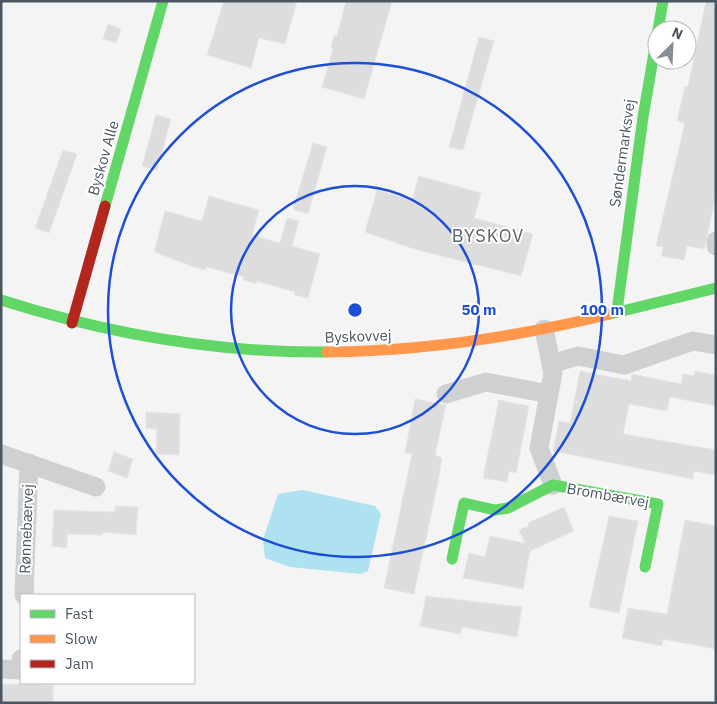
<svg xmlns="http://www.w3.org/2000/svg" width="717" height="704" font-family="'IBM Plex Sans',sans-serif">
<rect width="100%" height="100%" fill="#f4f4f4"/>
<path fill="#aee2f0" d="M302,490L375,506L381,514L368,571L361,574L290,567L265,558L263,540L278,494Z"/>
<path fill="#ddddde" stroke="#e5e6e7" d="M224,1H297L285,44L259,38L251,68L207,55Z
M346,1H392L364,99L322,87L333,49L331,48L334,35L337,36Z
M706,1H716V196L704,249L687,246L684,260L661,256L663,247L656,246L685,123L677,121L685,86L688,87Z
M108,24L121,29L116,43L103,39Z
M479,37L494,41L463,150L449,147Z
M156,115L171,119L157,170L142,166Z
M313,143L327,147L308,214L293,209Z
M63,150L77,154L49,233L35,228Z
M419,176L481,193L474,218L533,234L521,276L417,250L365,232L377,190L412,200Z
M209,196L259,210L252,235L280,243L287,218L299,221L292,246L320,254L308,298L294,295L295,292L257,281L256,284L243,280L244,277L206,267L205,270L191,266L154,252L165,211L202,221Z
M580,371L631,381L632,374L681,384L683,374L694,376L695,371L716,375V406L670,397L667,411L629,404L623,434L716,450V475L694,471L693,479L553,451L559,421L570,423Z
M415,399L446,405L435,455L442,458L438,482L414,594L384,588L412,454L405,453Z
M499,400L529,406L516,473L509,471L507,482L483,478Z
M146,412L180,414L179,455L156,454L157,429L146,428Z
M114,452L133,459L127,478L108,471Z
M115,506L138,507L136,535L103,532L102,535L67,534V548L52,546L54,510L115,512Z
M564,507L574,531L530,551L523,589L463,578L469,553L485,557L490,536L525,543L519,530L529,526L528,523Z
M609,516L638,521L619,613L589,607Z
M685,520L716,526V649L663,639L662,646L622,638L628,608L667,614Z
M426,596L522,607L517,637L462,627L460,634L420,626Z
M1,684L53,685V703H1Z"/>
<g fill="none" stroke-linecap="round" stroke-linejoin="round">
<path stroke="#ced0d2" stroke-width="19" d="M716,241V246
M544,329L553,373L539,448L553,485
M551,364L578,356L624,365L693,341L716,345
M446,394L486,382L549,394
M1,454L96,487
M24,595L29,463
M1,669L21,670V659"/>
<path stroke="#63d668" stroke-width="11" d="M105,206L163,1
M1,300C108,334 215,353 327,352
M617,311L643,117L663,1
M610,314L716,288
M452,559L464,503L495,510L508,508L553,485L658,504L645,567"/>
<path stroke="#ff974d" stroke-width="11" d="M327,352C423,351 517,337 610,314"/>
<path stroke="#b3261e" stroke-width="11" d="M72,323L105,206"/>
</g>
<g fill="none" stroke="#1d4ed8" stroke-width="2.5">
<circle cx="355" cy="310" r="124"/>
<circle cx="355" cy="310" r="247"/>
</g>
<g text-anchor="middle" dominant-baseline="central" stroke-width="4" stroke-linejoin="round" paint-order="stroke">
<g font-size="15" fill="#4a5661" stroke="#fff">
<text transform="translate(622 153) rotate(-82)">Søndermarksvej</text>
<text transform="translate(103 158) rotate(-74)">Byskov Alle</text>
<text transform="translate(358 336) rotate(-2)">Byskovvej</text>
<text transform="translate(608 495) rotate(10)">Brombærvej</text>
<text transform="translate(26 529) rotate(-88)">Rønnebærvej</text>
</g>
<g font-size="18" letter-spacing="1" fill="#5f6368" stroke="#fff">
<text x="488" y="235">BYSKOV</text>
</g>
</g>
<circle cx="355" cy="310" r="8" fill="#1d4ed8" stroke="#fff" stroke-width="2.5"/>
<g font-size="15" text-anchor="middle" font-weight="bold" fill="#1d4ed8" stroke="#fff" stroke-width="4" stroke-linejoin="round" paint-order="stroke">
<text x="479" y="315">50 m</text>
<text x="602" y="315">100 m</text>
</g>
<rect width="717" height="704" fill="none" stroke="#4a5661" stroke-width="5"/>
<rect x="20" y="594" width="175" height="90" fill="#ffffff" stroke="#b7bbc0"/>
<rect x="30" y="610" width="25" height="8" fill="#63d668" stroke="#b7bbc0"/>
<text x="65" y="619" font-size="15" fill="#4a5661">Fast</text>
<rect x="30" y="635" width="25" height="8" fill="#ff974d" stroke="#b7bbc0"/>
<text x="65" y="644" font-size="15" fill="#4a5661">Slow</text>
<rect x="30" y="660" width="25" height="8" fill="#b3261e" stroke="#b7bbc0"/>
<text x="65" y="669" font-size="15" fill="#4a5661">Jam</text>
<g transform="translate(672 45) rotate(24)"><circle r="24" fill="#ffffff" stroke="#b7bbc0"/>
<path d="M0-4L9 19L0 12L-9 19Z" fill="#868d94"/>
<text y="-8" font-size="14" font-weight="bold" text-anchor="middle" fill="#4a5661">N</text>
</g>
</svg>
